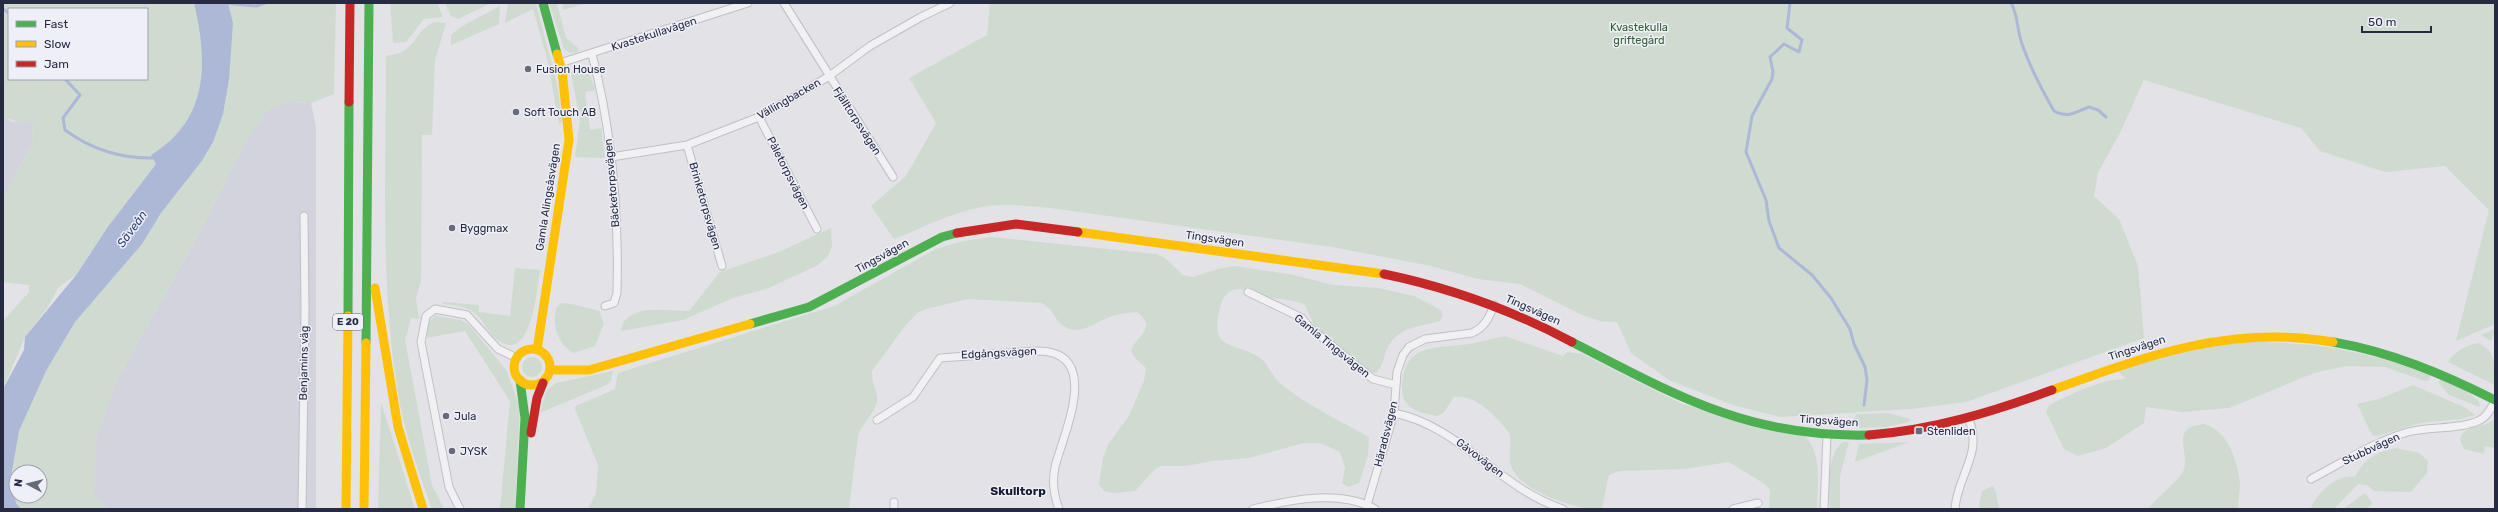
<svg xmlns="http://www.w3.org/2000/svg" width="2498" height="512" font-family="Rubik,sans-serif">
<rect width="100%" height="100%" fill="#e2e2e7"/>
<path fill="#d2d3dd" d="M288,102L311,103L316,127V509H108L94,495L95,441L115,383L197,237L242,148L267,110Z
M3,117L13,122L33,117L32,145L3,198Z"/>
<path fill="#cfdbd1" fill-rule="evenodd" d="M3,3H194C208,61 209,120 152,155L156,164L107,228L77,274L58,288L48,307L25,337L3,389V321L29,292V285L3,282V198L32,145L33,118L25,124L3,117ZM9,9H147V79H9Z
M228,3H336L334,94L311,103L288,102L267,110L242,148L197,237L115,383L95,441L94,495L108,509H21L16,503L11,477L19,430L46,371L75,322L142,244L161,213L201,162L223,114L229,80L233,23ZM16,472H40V496H16Z
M390,3H437L443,17L424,19L406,42L393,43Z
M445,3H491L458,19L451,16Z
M508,3H536L558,88L562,122L559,124L548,62L533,9L505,23Z
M549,3H557L566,38L579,49L577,52L570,53L564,49Z
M562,3H587L563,10Z
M990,3H2495V324L2456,341L2489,210L2445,166L2385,172L2320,151L2301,128L2144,80L2121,131L2098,173L2094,196L2119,219L2138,266L2144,338L1966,402L1911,409L1780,417L1733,405L1669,380L1631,353L1617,322L1600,321L1582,315L1520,284L1478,279L1431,266L1332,247L1051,208C1028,206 1004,203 981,207C951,213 922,228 894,239L871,206L906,176L936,123L909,78L987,35Z
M500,6L499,24L451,45V35L459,28Z
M434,22L446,23L435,60L432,135H422L421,281L416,298L419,319L411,318L405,340L432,485L444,509H432C418,470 403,429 397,387C380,278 386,166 386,56C419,52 412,32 434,22Z
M580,66L588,68L595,90L585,92L590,130L601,128L605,158L575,157L580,120L571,73L574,68Z
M831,228L832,246L828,256L818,265L769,288L733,298L683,320L621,331C624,302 669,311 689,311L720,272L779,252Z
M992,237L1156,254L1165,258L1183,275L1192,277L1222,268L1235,266L1294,275L1333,285L1378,288L1414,296L1441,310L1443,315L1440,321C1418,327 1396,327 1386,351C1383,359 1383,366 1376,373L1367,370L1317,332L1305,305C1294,300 1285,300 1273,298C1250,293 1226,275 1219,312C1217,320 1216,331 1220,338C1227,348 1249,349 1260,358C1269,364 1272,377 1281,384C1308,406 1339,420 1369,437L1368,455L1359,483L1348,487L1342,483L1345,468L1340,452L1320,443H1304L1249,458L1212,461L1186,466H1161L1155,469L1135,491L1114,493L1104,491L1099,484L1103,458L1109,443L1129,416L1144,381L1146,368L1135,358L1131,351C1135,336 1159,329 1137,312C1127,313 1116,314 1107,318C1092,324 1077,338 1061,324C1053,317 1055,310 1041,303L968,299L926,309L917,313L905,326L872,371C871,384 879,393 877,402C875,412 862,424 858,436L849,509H588L596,493L598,465L575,409L576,406L615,389L618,373L834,306L936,249L963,241Z
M515,268L540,270C537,288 532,363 499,341C487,334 484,318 472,311C464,306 452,305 443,304V302L479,305V312L510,316Z
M561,303L572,304L599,311L604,323L595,346L574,353C558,345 551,324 557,307Z
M435,316L461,320L469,325L507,371L520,409L515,509H500L510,401L465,331L426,338L429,322Z
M2494,329L2495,332L2491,341L2481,335Z
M1505,336L1563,356L1567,352L1582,354L1682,404L1805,436C1823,455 1817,485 1817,509H1769L1770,490L1766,485L1729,462L1684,469L1619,471L1609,475L1602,507L1599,509C1574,509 1520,491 1511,466C1507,455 1513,443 1509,433C1497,417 1476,394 1454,397L1444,412L1438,416C1422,413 1403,410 1402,390C1402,342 1435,349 1469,344C1481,342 1493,338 1505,336Z
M2235,342C2311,341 2359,349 2431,375L2429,380L2425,381L2385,367L2345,366L2314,373L2229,408L2182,412L2146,407L2144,423L2106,448L2078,456L2064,449L2046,412L2049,405C2073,394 2099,379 2126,379L2117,370L2171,353Z
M2478,343C2497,350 2495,369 2495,385L2448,362C2455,351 2465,346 2478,343Z
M522 367a10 10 0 1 1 20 0a10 10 0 1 1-20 0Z
M613,371L611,381L606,385L540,413L546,391L556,383Z
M2440,379L2468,392L2479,401L2480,407L2449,395L2439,383Z
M2413,385L2464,407L2475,415L2461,419L2420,423L2377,436L2372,435L2357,404L2379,399Z
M381,402L415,509H378Z
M1888,413L1910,419L1909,422L1886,427L1855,428L1853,420L1857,414Z
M2495,419V448L2485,446L2484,454L2464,449L2460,440C2461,425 2486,428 2495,419Z
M2204,424C2228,430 2238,462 2240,484C2240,492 2238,501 2238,509H2148C2158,496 2172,487 2181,475C2195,456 2165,428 2204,424Z
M1843,442H1849L1840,476V509H1830C1829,490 1826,455 1843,442Z
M1909,442L1855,462L1859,444Z
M2396,448L2419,453L2428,461L2427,473L2411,492L2374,491L2367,485L2358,484L2334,509H2310C2319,492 2334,475 2355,477C2364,459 2376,452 2396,448Z
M1993,486C1998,494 1996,501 2000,509H1981L1979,505L1982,491Z
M2365,493L2373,504L2366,509H2343Z"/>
<path fill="#adb7d6" d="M194,3H228L233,23L229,80L223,114L213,142L201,162L161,213L142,244L75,322L46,371L19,431L11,477L16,503L21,509H3V389L24,350L25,337L77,274L107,228L156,164L151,155C209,120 208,62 194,3Z"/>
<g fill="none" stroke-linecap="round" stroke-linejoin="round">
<path stroke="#adb7d6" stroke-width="3" d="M225,3L256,6L265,3
M1790,3L1787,28L1802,40L1799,52L1784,44L1770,57L1773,72L1772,79L1752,116L1746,152L1766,200L1769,221L1779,248L1812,275L1831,298L1850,329L1854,344L1865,367L1867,380L1864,405
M2011,3C2018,14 2017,31 2022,44C2030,67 2042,90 2054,111C2068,119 2075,112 2089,107L2098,110L2106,117
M3,9L9,13
M65,79L80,95L63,118L65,130C92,150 122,159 156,158"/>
<defs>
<path id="street" d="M784,3L893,177
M592,54C612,131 619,213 617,293L614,303L605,306
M560,63L748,3
M759,117L817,229
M687,145L722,266
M611,157L687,145L759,117L828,77L870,46L921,17L950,3
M1248,292L1302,318L1309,327L1373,379L1396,385
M1394,413C1460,426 1500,489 1563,509
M877,420L913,397L940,358L1037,351C1104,351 1063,434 1055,467C1052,481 1054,496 1059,509
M2311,479C2342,463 2373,442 2408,432C2430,426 2460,430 2480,420C2487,417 2491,408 2495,401
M1367,505L1394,413L1397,372L1403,355L1409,347L1425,339L1472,333C1485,327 1489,318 1494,305
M302,509L305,311L304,216
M460,509L449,487L421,342L426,316L435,309L467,315L498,349L517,358
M894,509V502
M1253,509C1290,500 1340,489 1375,509
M1733,509L1758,503
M1824,509L1827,435
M1955,509C1957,476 1983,454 1969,420"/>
</defs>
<use href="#street" stroke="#bfbfc5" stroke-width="9"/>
<use href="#street" stroke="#f1f1f4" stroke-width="7"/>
<path stroke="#4caf50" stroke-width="9" d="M543,3L557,54
M348,316L349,102
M750,324L809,307L942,237L957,233
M1572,342C1675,395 1749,438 1869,435
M2333,342C2391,352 2443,374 2495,400
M366,343L369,3
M520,380L525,418L520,509"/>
<path stroke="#ffc107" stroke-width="9" d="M1078,232L1384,274
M375,288L398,427L423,509
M514 367a18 18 0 1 1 36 0a18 18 0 1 1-36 0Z
M537,350L569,140L562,70L557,54
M551,370H589L750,324
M2052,390C2146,356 2231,324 2333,342
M346,509L348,316
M364,509L366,343"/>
<path stroke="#c62828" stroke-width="9" d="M349,102L350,3
M957,233L1016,224L1078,232
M1384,274C1451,288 1512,310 1572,342
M531,433L537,398L543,383
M1869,435C1933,430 1992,412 2052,390"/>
</g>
<g fill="#686a7c" stroke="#eff0f7" stroke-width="1.5">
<circle cx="528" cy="69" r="4"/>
<circle cx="516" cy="112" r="4"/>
<circle cx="452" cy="228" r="4"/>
<circle cx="446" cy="416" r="4"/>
<rect x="1915" y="427" width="8" height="8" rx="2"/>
<circle cx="452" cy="451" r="4"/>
</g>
<g text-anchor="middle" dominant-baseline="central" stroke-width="3" stroke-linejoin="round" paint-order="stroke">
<rect fill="#eff0f7" stroke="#626579" stroke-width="1" x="333" y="314" width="30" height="16" rx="3"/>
<g font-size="10" font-weight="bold" fill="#262a43">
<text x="348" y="322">E 20</text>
</g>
<g font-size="11" fill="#326033" stroke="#eff0f7">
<text x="1639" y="27">Kvastekulla<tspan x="1639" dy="13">griftegård</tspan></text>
</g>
<g font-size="11" fill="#262a43" stroke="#eff0f7">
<text transform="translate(654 34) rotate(-18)">Kvastekullavägen</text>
<text transform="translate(789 99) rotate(-30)">Vällingbacken</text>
<text transform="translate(857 121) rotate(57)">Fjälltorpsvägen</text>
<text transform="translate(788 173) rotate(63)">Påletorpsvägen</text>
<text transform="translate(612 183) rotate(-95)">Bäcketorpsvägen</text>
<text transform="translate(548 197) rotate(-81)">Gamla Alingsåsvägen</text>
<text transform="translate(705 206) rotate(74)">Brinketorpsvägen</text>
<text transform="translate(1215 239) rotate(8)">Tingsvägen</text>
<text transform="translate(882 256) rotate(-29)">Tingsvägen</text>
<text transform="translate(1533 310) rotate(24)">Tingsvägen</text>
<text transform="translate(1332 346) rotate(39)">Gamla Tingsvägen</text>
<text transform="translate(2137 348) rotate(-18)">Tingsvägen</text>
<text transform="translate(999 353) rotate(-3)">Edgångsvägen</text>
<text transform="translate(304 363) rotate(-89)">Benjamins väg</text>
<text transform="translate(1829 421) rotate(4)">Tingsvägen</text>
<text transform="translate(1386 434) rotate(-76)">Häradsvägen</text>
<text transform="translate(2371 449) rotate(-25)">Stubbvägen</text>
<text transform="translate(1480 458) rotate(37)">Gåvovägen</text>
</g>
<g font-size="11" fill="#262a43" stroke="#eff0f7" text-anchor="start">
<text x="536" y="69">Fusion House</text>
<text x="524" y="112">Soft Touch AB</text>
<text x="460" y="228">Byggmax</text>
<text x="454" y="416">Jula</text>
<text x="1927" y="431">Stenliden</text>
<text x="460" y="451">JYSK</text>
</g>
<g font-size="12" font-style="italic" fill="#2c3e7b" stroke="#eff0f7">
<text transform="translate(132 229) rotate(-54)">Säveån</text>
</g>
<g font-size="12" font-weight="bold" fill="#181c33" stroke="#eff0f7">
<text x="1018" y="491">Skulltorp</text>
</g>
</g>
<rect width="2498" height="512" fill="none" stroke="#262a43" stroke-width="8"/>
<rect x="8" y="8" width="140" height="72" fill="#eff0f7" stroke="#9fa1af"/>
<rect x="16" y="21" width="20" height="6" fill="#4caf50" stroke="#9fa1af"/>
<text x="44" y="28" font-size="12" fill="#262a43">Fast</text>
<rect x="16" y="41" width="20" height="6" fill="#ffc107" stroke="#9fa1af"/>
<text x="44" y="48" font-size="12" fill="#262a43">Slow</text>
<rect x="16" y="61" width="20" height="6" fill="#c62828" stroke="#9fa1af"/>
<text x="44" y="68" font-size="12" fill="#262a43">Jam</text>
<g transform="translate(28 484) rotate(277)"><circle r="19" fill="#eff0f7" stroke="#9fa1af"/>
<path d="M0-3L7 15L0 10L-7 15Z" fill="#686a7c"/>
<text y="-6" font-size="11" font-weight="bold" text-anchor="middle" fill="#262a43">N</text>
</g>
<path d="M2362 26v6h69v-6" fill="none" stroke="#262a43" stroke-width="2"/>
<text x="2368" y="26" font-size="12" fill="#262a43" stroke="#eff0f7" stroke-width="3" paint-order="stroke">50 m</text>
</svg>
